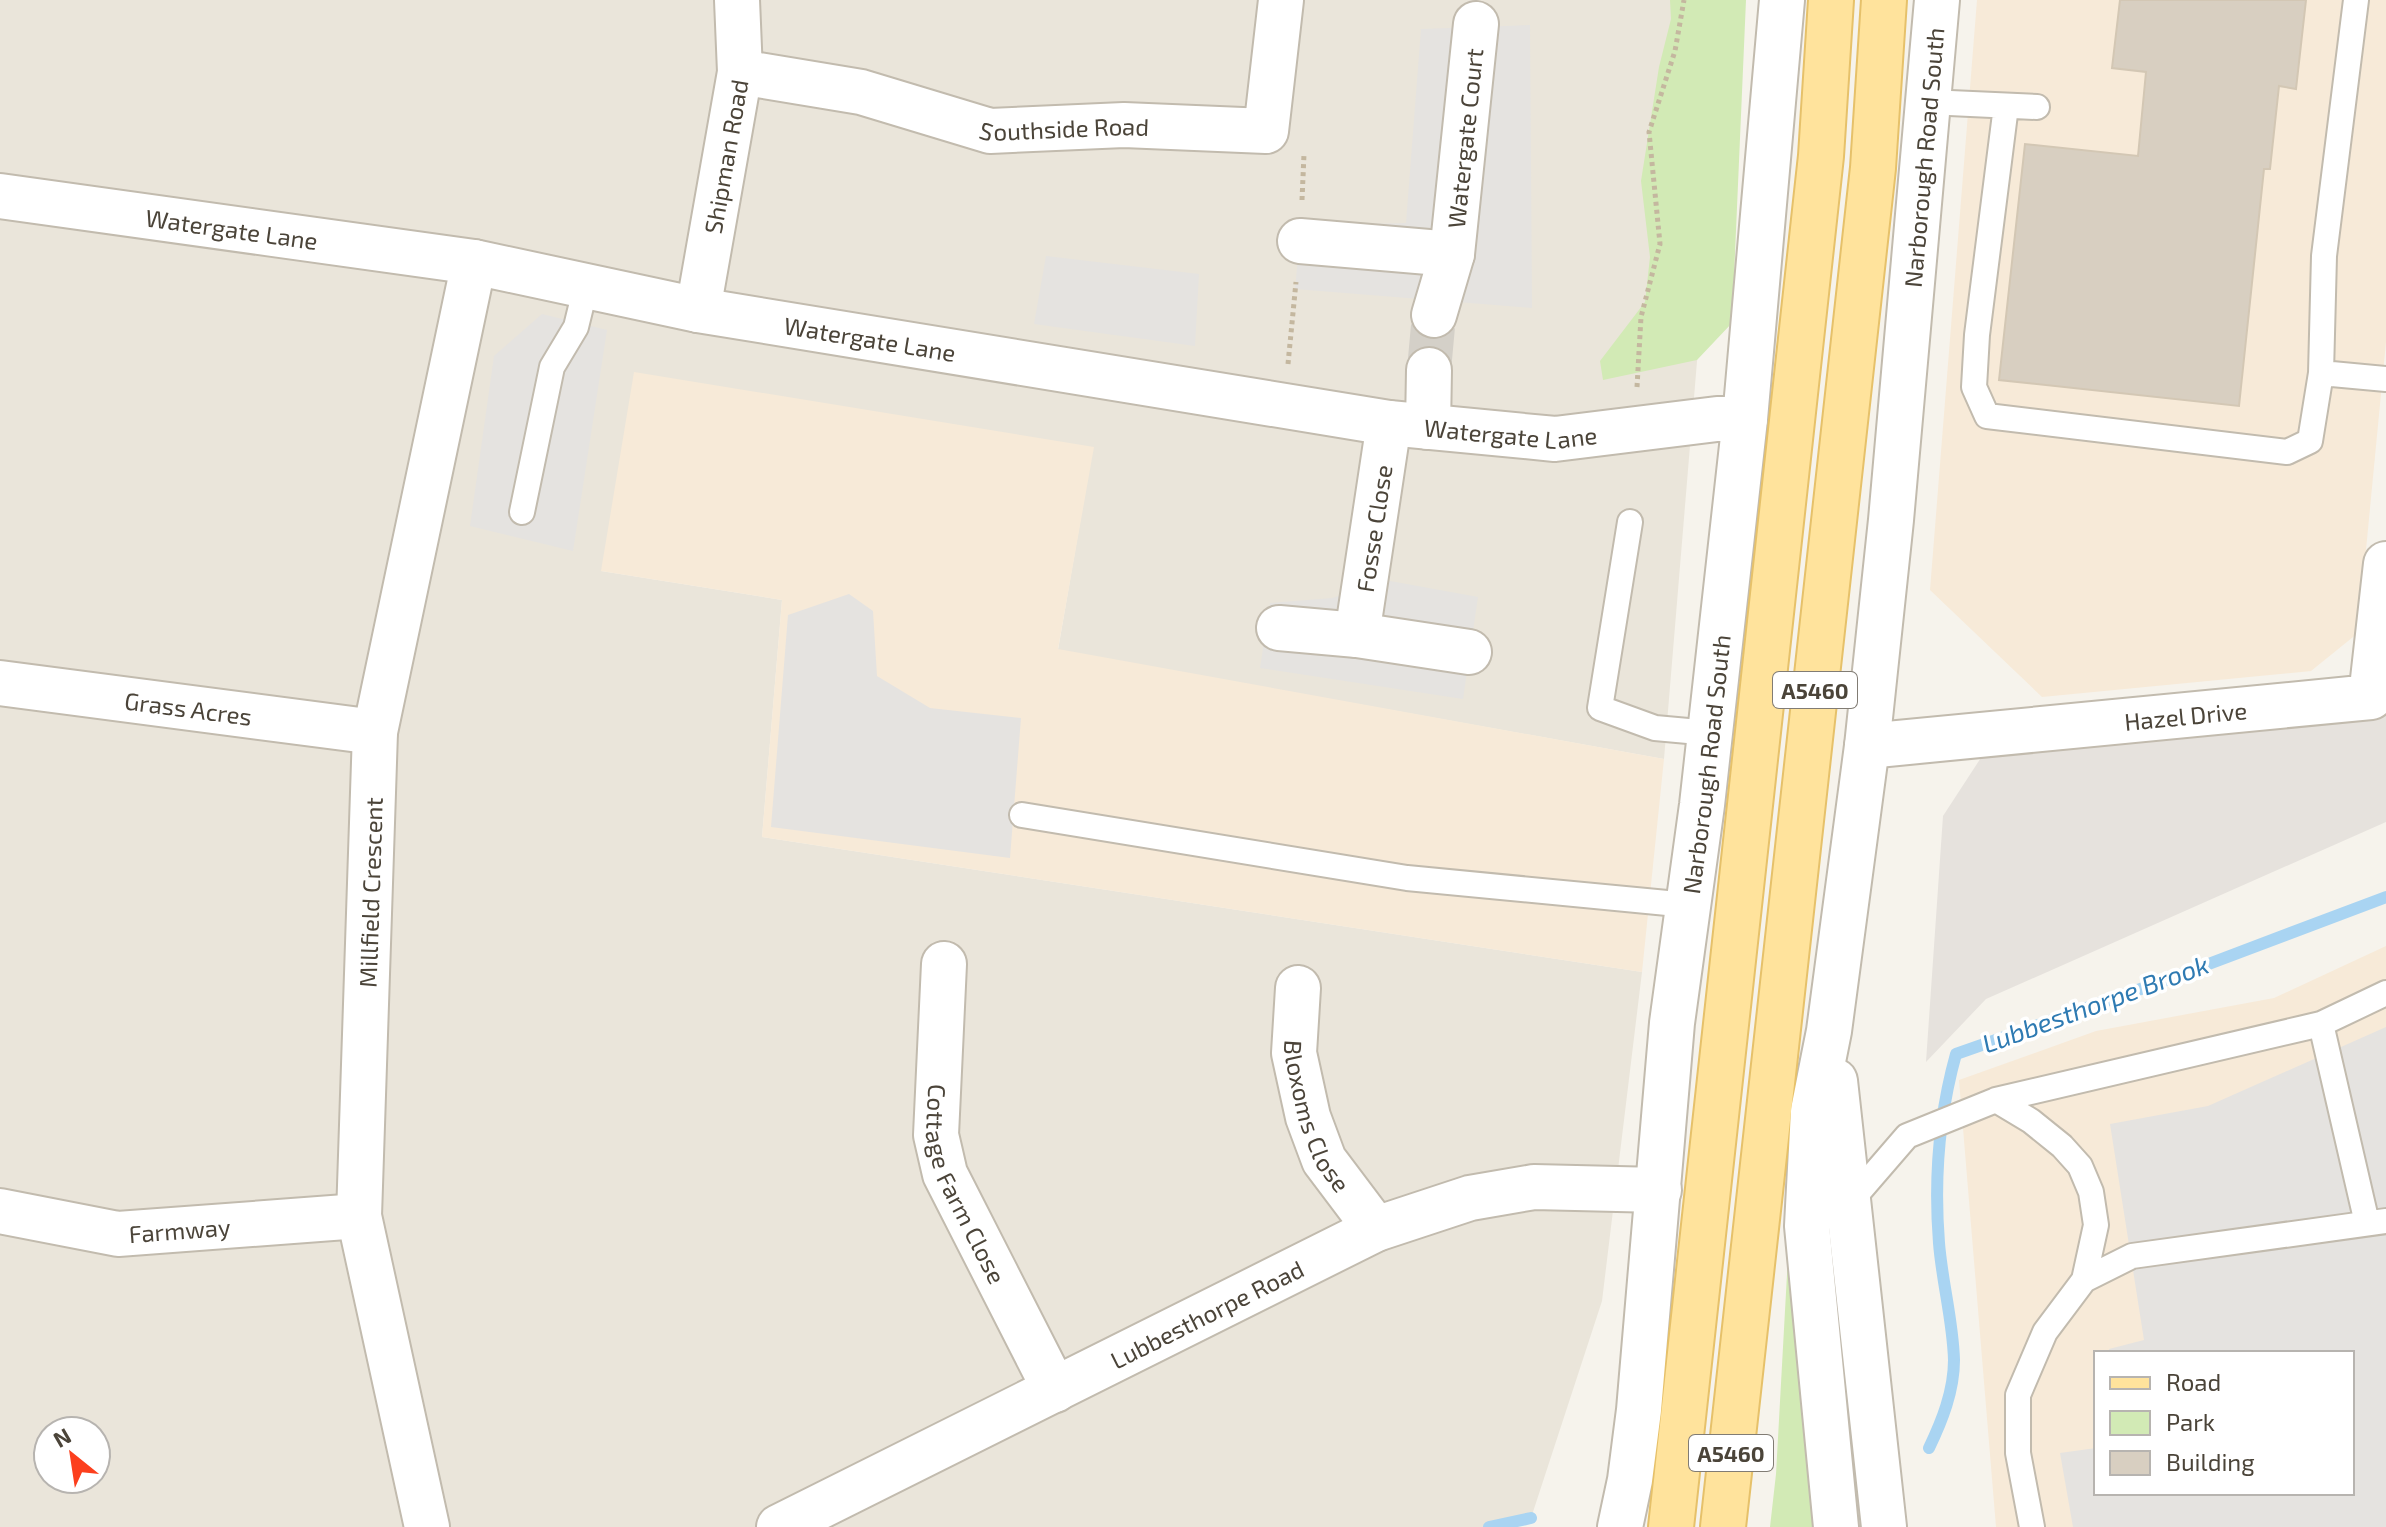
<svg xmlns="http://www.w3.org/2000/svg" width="2386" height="1527" font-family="'Exo 2',sans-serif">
<rect width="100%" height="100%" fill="#f6f3ec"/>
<path fill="#eae5da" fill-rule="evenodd" d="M0,0H1727L1664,759L1058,650L1093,447L601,571L782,600L762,837L1642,972L1602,1301L1531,1518L1489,1527H0ZM48,1431H96V1479H48Z"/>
<path fill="#f7ead8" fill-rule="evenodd" d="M1977,0H2386V342L2358,633L2311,671L2042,697L1930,590Z
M634,372L1094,447L1058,649L1664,759L1642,972L762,837L782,600L601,571Z
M2386,946V1527H1996L1959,1080L2096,1031L2274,998ZM2096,1353H2352V1493H2096Z"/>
<path fill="#e6e2dd" d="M2386,711V822L1986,999L1926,1062L1943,816L1986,750Z"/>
<path fill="#d2eab5" d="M1670,0H1746L1732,323L1697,360L1603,380L1600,361L1645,302L1650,257L1641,181L1659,67L1671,19Z
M1790,1220L1815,1527H1770L1776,1474Z"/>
<path fill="#e5e3e0" d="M1530,25L1532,308L1295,289L1301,226L1406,223L1421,29Z
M1046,256L1199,274L1195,346L1034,324Z
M542,314L607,330L573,551L470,526L494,356Z
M1390,581L1478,597L1463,699L1260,668L1270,603L1332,598Z
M849,594L873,611L877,676L930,708L1021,718L1010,858L771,827L788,615Z
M2386,1027V1527H2073L2060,1453L2096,1448V1493H2352V1353H2110L2109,1349L2144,1340L2110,1124L2208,1106Z"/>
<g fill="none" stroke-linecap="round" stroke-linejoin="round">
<path stroke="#a9d4f2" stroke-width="12" d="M1929,1448C1942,1421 1954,1391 1954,1360C1953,1321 1942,1282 1939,1243C1934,1180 1939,1115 1956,1054L2169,979L2386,897
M1489,1527L1531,1518"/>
</g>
<path fill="#d8cfc1" stroke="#d3c7b4" stroke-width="2" d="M2120,0H2306L2296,89L2279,86L2270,169H2264L2239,406L1999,380L2025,144L2138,156L2146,72L2112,68Z"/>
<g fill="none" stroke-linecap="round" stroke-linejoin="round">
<path stroke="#d4d0c8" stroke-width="44" stroke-dasharray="44 22" stroke-linecap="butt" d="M1429,370L1434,315"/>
<defs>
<path id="lane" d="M2356,0L2324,256L2321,373L2386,379
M1928,102L2037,107
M2006,106L1977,335L1974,387L1987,416L2287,452L2310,441L2321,373
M522,512L552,367L576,327L586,286
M1630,522L1600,708L1655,728L1710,733
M1022,815L1407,878L1688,905
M2321,1024L2367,1223
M1996,1100L2031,1121L2062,1146L2080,1166L2091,1192L2096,1225L2084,1280L2045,1332L2018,1395V1453L2032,1527
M1850,1202L1907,1136L1996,1100L2321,1024L2386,993
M2084,1280L2132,1256L2386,1221"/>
<g id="street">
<path id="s1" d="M740,72L861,92L990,131L1124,125L1266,131L1281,0"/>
<path id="s2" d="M0,196L474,262L698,310L1389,423L1555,439L1717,419H1745"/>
<path d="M1300,241L1452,254"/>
<path id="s3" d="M698,310L740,72L737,0"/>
<path id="s4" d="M1434,315L1452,254L1476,24"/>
<path d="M1428,427L1429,370"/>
<path d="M1279,628L1357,635L1469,652"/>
<path id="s5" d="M1357,635L1389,423"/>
<path id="s6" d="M0,683L375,732"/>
<path id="s7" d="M1867,746L2371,697L2386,564"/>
<path id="s8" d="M944,964L936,1135L945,1174L1055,1390"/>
<path id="s9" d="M1298,988L1294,1053L1308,1117L1324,1160L1376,1229"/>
<path d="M1835,1081L1884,1527"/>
<path id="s10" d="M0,1211L118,1234L359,1216"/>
<path id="s11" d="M427,1527L359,1216L375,732L474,262"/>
<path id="s12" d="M779,1527L1376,1229L1470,1198L1534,1187L1659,1190"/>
<path id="s13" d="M1620,1527L1630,1480L1639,1410L1672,1023L1702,805L1745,419L1782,0"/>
<path id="s14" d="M1836,1527L1807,1226L1813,1111L1829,1031L1867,746L1891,520L1937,0"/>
</g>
<path id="primary" d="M1671,1527L1821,156L1831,0
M1723,1527L1873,168L1884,0"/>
</defs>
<use href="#lane" stroke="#c2bbae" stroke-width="28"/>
<use href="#street" stroke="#c2bbae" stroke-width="48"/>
<use href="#primary" stroke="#e6c16a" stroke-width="48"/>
<path stroke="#c4b79f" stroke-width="5" stroke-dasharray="4 4" stroke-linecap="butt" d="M1302,200L1304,154
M1288,364L1296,282
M1637,387L1641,317L1660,244L1649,132L1675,51L1684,0"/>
<use href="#lane" stroke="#fff" stroke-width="24"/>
<use href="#street" stroke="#fff" stroke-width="44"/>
<use href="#primary" stroke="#ffe39c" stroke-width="44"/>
</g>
<g text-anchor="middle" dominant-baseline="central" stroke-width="7" stroke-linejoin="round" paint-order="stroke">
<g fill="#fff" stroke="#817c74" stroke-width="2">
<rect x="1773" y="672" width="84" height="36" rx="6"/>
<rect x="1689" y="1435" width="84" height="36" rx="6"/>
</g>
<g font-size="22" font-weight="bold" fill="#4b4439">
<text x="1815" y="690">A5460</text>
<text x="1731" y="1453">A5460</text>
</g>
<g font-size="24" fill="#4b4439" stroke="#fff">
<text stroke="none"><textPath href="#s1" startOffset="332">Southside Road</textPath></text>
<text stroke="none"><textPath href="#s4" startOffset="180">Watergate Court</textPath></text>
<text stroke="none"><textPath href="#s3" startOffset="156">Shipman Road</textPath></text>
<text stroke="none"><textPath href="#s14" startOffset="1378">Narborough Road South</textPath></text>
<text stroke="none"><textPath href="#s2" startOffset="234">Watergate Lane</textPath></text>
<text stroke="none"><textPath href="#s2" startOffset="882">Watergate Lane</textPath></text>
<text stroke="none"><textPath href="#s2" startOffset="1530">Watergate Lane</textPath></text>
<text stroke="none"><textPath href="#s5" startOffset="108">Fosse Close</textPath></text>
<text stroke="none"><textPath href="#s6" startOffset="190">Grass Acres</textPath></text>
<text stroke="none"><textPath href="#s7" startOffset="320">Hazel Drive</textPath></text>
<text stroke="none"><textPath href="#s13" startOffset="768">Narborough Road South</textPath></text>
<text stroke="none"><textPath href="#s11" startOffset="642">Millfield Crescent</textPath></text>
<text stroke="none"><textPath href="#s9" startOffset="132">Bloxoms Close</textPath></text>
<text stroke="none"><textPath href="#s8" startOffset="226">Cottage Farm Close</textPath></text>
<text stroke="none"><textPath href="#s10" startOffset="182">Farmway</textPath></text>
<text stroke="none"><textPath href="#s12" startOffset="478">Lubbesthorpe Road</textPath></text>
</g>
<g font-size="26" font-style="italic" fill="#2e7ab2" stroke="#fff">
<text transform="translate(2095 1003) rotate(-20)">Lubbesthorpe Brook</text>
</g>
</g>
<rect x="2094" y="1351" width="260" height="144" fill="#ffffff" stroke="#b7b4b0" stroke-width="2"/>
<rect x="2110" y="1377" width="40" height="12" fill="#ffe39c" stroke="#b7b4b0" stroke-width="2"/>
<text x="2166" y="1391" font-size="24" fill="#4b4439">Road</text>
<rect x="2110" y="1411" width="40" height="24" fill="#d2eab5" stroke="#b7b4b0" stroke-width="2"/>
<text x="2166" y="1431" font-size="24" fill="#4b4439">Park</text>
<rect x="2110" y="1451" width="40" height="24" fill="#d8cfc1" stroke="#b7b4b0" stroke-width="2"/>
<text x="2166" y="1471" font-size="24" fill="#4b4439">Building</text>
<g transform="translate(72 1455) rotate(330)"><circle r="38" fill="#ffffff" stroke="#b7b4b0" stroke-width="2"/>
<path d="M0-6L14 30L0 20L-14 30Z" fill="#fc3f1d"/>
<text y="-12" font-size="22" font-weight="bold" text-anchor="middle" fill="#4b4439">N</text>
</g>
</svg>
